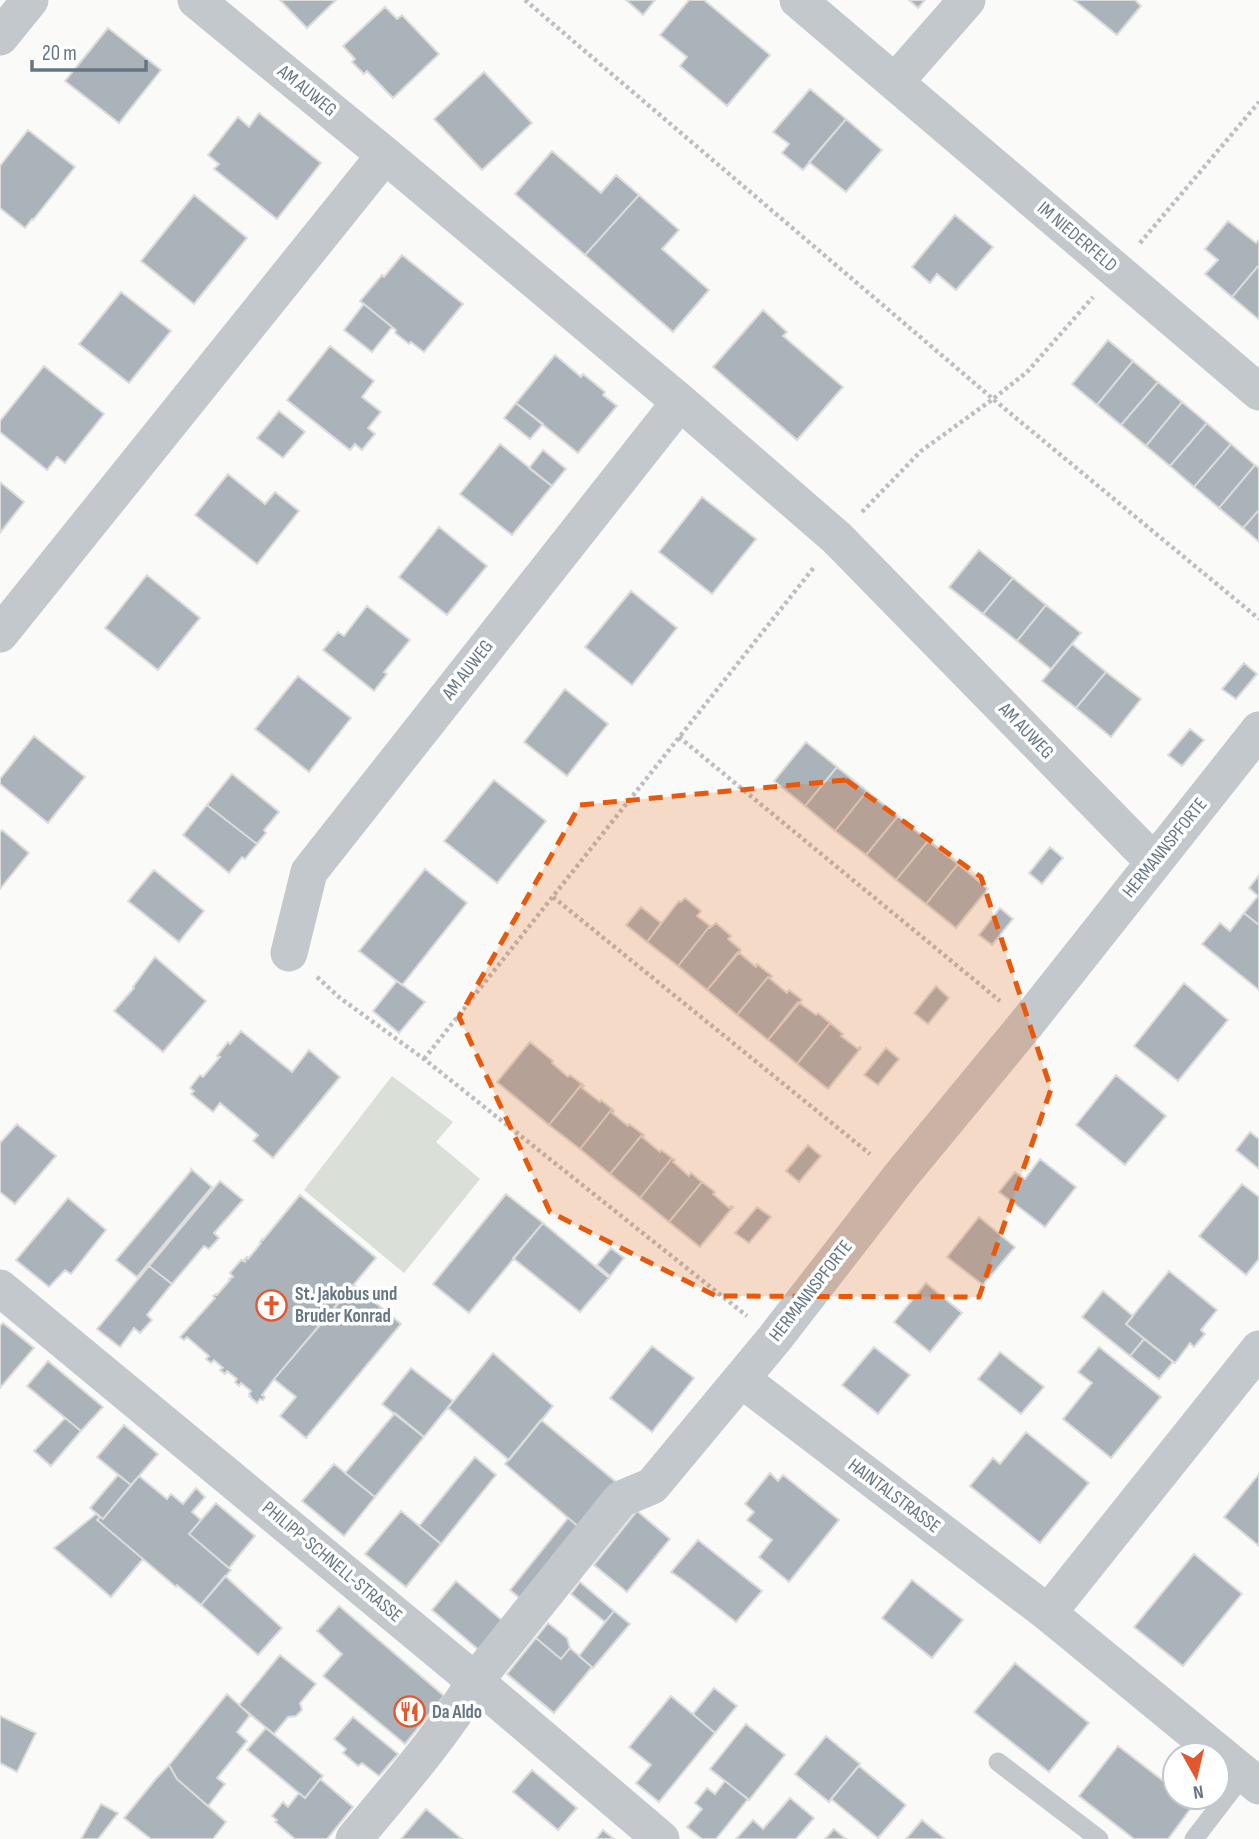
<svg xmlns="http://www.w3.org/2000/svg" width="1259" height="1839" font-family="'Sofia Sans Condensed',sans-serif">
<rect width="100%" height="100%" fill="#fafaf8"/>
<path fill="#dadfd7" d="M392,1076L453,1122L436,1142L480,1179L404,1273L304,1190Z"/>
<path fill="#aab3b9" stroke="#dcdcda" stroke-width="2" d="M280,0H336L307,28Z
M626,0H655L643,15Z
M689,0H704L770,55L727,106L680,66L687,57L660,35Z
M909,0H925L918,8Z
M1074,0H1135L1141,6L1117,35Z
M385,7L397,19L402,15L439,54L393,98L367,71L364,74L352,62L355,59L343,46Z
M108,28L161,70L119,123L65,81Z
M484,72L532,123L482,170L434,119Z
M810,89L846,119L803,170L782,153L789,144L773,132Z
M259,113L321,163L277,219L214,169L219,164L208,155L238,117L249,127Z
M846,119L882,150L846,192L809,162Z
M28,130L75,167L33,220L32,219L25,228L0,208V166Z
M552,151L601,193L616,175L639,195L585,255L515,194Z
M194,195L247,238L194,304L141,261Z
M639,195L679,230L662,249L709,290L673,332L585,255Z
M955,215L993,247L956,290L937,274L930,283L912,267Z
M1228,221L1256,243L1259,240V265L1232,297L1205,274L1218,260L1205,249Z
M402,255L463,304L424,352L411,342L409,344L395,333L396,330L360,301L382,275L384,277Z
M1259,265V317L1258,319L1232,297Z
M121,292L171,331L129,383L79,344Z
M364,304L392,327L372,352L344,330Z
M763,310L787,332L783,336L843,387L797,440L713,367Z
M1108,340L1133,361L1097,405L1072,384Z
M330,346L374,381L362,397L381,412L368,428L375,434L362,450L355,444L350,450L287,400Z
M555,355L581,377L583,374L605,392L603,395L617,406L578,453L516,403Z
M1133,361L1158,382L1121,425L1097,405Z
M44,366L104,414L65,463L57,457L47,470L0,432V421Z
M1158,382L1182,402L1146,446L1121,425Z
M1182,402L1207,423L1170,466L1146,446Z
M516,403L543,424L530,439L504,418Z
M279,411L305,432L283,458L257,438Z
M1207,423L1231,444L1194,487L1170,466Z
M500,444L552,486L512,535L460,494Z
M1231,444L1255,465L1219,508L1194,487Z
M543,450L566,469L552,486L529,468Z
M1255,465L1259,468V510L1243,528L1219,508Z
M228,474L265,504L275,492L299,511L257,564L195,515Z
M0,482L24,502L0,533Z
M702,497L756,539L712,594L659,552Z
M1259,510V542L1243,528Z
M439,527L487,566L447,615L399,577Z
M979,550L1013,578L983,614L949,587Z
M147,575L200,618L158,670L105,628Z
M1013,578L1046,605L1017,641L983,614Z
M631,591L677,628L632,685L585,647Z
M1046,605L1081,633L1051,669L1017,641Z
M367,606L410,640L384,672L387,674L374,691L323,650L338,632L344,636Z
M1072,644L1106,672L1076,708L1042,681Z
M1244,663L1257,674L1236,699L1222,689Z
M1106,672L1141,699L1111,737L1076,708Z
M298,676L351,718L309,772L255,729Z
M565,689L608,724L567,776L524,742Z
M1190,729L1204,740L1182,766L1168,755Z
M34,736L85,777L48,823L0,784V779Z
M806,742L837,767L805,806L774,781Z
M837,767L867,791L835,831L805,806Z
M232,774L279,812L264,830L266,833L257,844L207,805Z
M494,780L546,821L497,883L444,841Z
M867,791L898,816L866,855L835,831Z
M207,805L257,844L245,859L242,857L229,873L183,835Z
M898,816L928,841L896,880L866,855Z
M2,830L29,853L0,889V833Z
M928,841L958,864L926,904L896,880Z
M1050,847L1063,858L1042,884L1029,873Z
M958,864L988,889L956,928L926,904Z
M425,869L467,903L402,985L359,951Z
M154,870L204,911L179,942L128,901Z
M1259,875V925L1244,913L1258,896L1249,888Z
M685,898L701,911L697,916L710,926L678,966L647,942L679,901L681,902Z
M641,907L661,923L647,942L626,925Z
M1000,908L1013,919L992,945L979,935Z
M1244,913L1259,925V990L1202,944L1220,923L1230,931Z
M716,923L731,936L728,939L741,950L707,990L678,966L709,927L710,928Z
M738,952L756,967L757,964L772,976L770,978L768,977L737,1015L707,990Z
M155,957L206,1001L163,1052L114,1011L134,988L133,987Z
M768,977L787,993L789,990L802,1000L768,1040L737,1015Z
M397,981L425,1002L399,1033L373,1011Z
M1184,983L1228,1020L1178,1081L1134,1046Z
M936,986L949,998L928,1024L914,1013Z
M798,1002L816,1015L818,1013L830,1023L797,1064L768,1040Z
M830,1023L843,1034L841,1036L858,1049L860,1047L861,1048L828,1089L797,1064Z
M241,1031L292,1072L309,1050L340,1077L273,1158L253,1141L258,1135L220,1103L213,1112L191,1094L194,1091L190,1088L200,1075L203,1077L220,1057L217,1056L228,1042L230,1044Z
M530,1042L553,1061L552,1063L568,1077L570,1075L582,1084L549,1125L497,1082Z
M886,1048L899,1059L878,1085L864,1075Z
M1116,1075L1166,1116L1125,1165L1076,1125Z
M582,1084L584,1086L582,1088L600,1102L601,1100L612,1109L580,1149L549,1125Z
M612,1109L614,1111L612,1113L628,1126L629,1124L644,1135L642,1137L641,1136L610,1174L580,1149Z
M17,1124L56,1156L15,1204L0,1192V1143Z
M1250,1132L1259,1139V1169L1236,1150Z
M641,1136L660,1152L661,1150L672,1158L640,1198L610,1174Z
M808,1145L821,1156L799,1182L786,1171Z
M672,1158L675,1160L673,1162L689,1176L691,1173L702,1182L669,1222L640,1198Z
M1040,1159L1076,1187L1045,1227L999,1192L1015,1172L1025,1179Z
M191,1169L212,1187L137,1277L116,1260L191,1171Z
M220,1181L243,1200L214,1233L219,1238L209,1249L204,1246L172,1284L149,1266Z
M702,1182L715,1192L713,1194L729,1208L731,1206L733,1207L700,1247L669,1222Z
M1242,1184L1259,1197V1259L1246,1275L1199,1236Z
M506,1194L543,1223L469,1313L433,1284Z
M300,1195L376,1258L274,1379L262,1395L265,1397L263,1400L260,1399L257,1403L250,1397H251L249,1394L251,1391L241,1383L239,1386L235,1382L237,1379L227,1371L225,1374L220,1370L223,1368L214,1360L211,1363L206,1359L209,1356L187,1337L184,1340L180,1337L215,1298L213,1296L216,1294L217,1295L230,1280L229,1279L233,1277L230,1273L241,1260L246,1262L244,1260L247,1257L248,1259L261,1243L260,1242L262,1239L263,1240Z
M68,1198L106,1230L71,1274L65,1270L49,1287L16,1260Z
M757,1207L771,1217L749,1243L735,1233Z
M979,1217L1015,1247L983,1285L947,1257Z
M543,1223L609,1278L580,1312L513,1258Z
M611,1248L624,1258L610,1276L597,1265Z
M149,1266L172,1284L150,1311L147,1315L152,1320L140,1333L134,1328L120,1347L97,1329Z
M1169,1271L1217,1310L1201,1330L1205,1334L1194,1347L1190,1343L1175,1363L1126,1324Z
M926,1283L962,1313L930,1352L894,1322Z
M354,1285L401,1324L306,1438L280,1416L296,1397L274,1379Z
M1103,1291L1133,1316L1126,1324L1144,1339L1130,1356L1082,1317Z
M3,1323L34,1348L0,1388V1326Z
M1144,1339L1173,1362L1159,1379L1130,1356Z
M652,1346L694,1378L652,1432L610,1398Z
M874,1347L910,1375L878,1414L842,1385Z
M1099,1347L1161,1397L1111,1458L1063,1419L1092,1383L1078,1372Z
M1000,1352L1044,1387L1021,1414L978,1379Z
M493,1353L553,1406L509,1460L448,1408Z
M48,1361L103,1407L81,1431L27,1386Z
M411,1368L453,1401L424,1437L382,1404Z
M395,1413L424,1437L375,1497L345,1473Z
M65,1418L81,1431L51,1466L34,1451Z
M541,1420L616,1482L580,1528L505,1464Z
M124,1425L158,1454L131,1485L97,1457Z
M1026,1432L1089,1483L1040,1543L970,1486L993,1458L1000,1464Z
M475,1457L496,1475L441,1544L419,1526Z
M334,1464L375,1497L344,1536L302,1501Z
M770,1473L778,1481L783,1475L839,1520L789,1582L759,1557L772,1540L747,1520L754,1512L745,1504Z
M1259,1474V1546L1224,1517Z
M118,1475L131,1485L103,1519L90,1508Z
M139,1476L167,1499L171,1494L183,1504L196,1488L205,1497L192,1512L201,1520L189,1534L231,1570L201,1605L177,1585L176,1587L97,1520L100,1517L103,1519Z
M216,1503L255,1536L229,1568L189,1534Z
M401,1511L441,1544L406,1587L365,1554Z
M637,1511L670,1539L627,1592L594,1565Z
M96,1514L100,1517L97,1520L143,1559L111,1597L54,1548Z
M568,1518L580,1528L522,1600L510,1590Z
M698,1540L762,1591L736,1622L683,1580L671,1572Z
M1194,1554L1242,1594L1183,1666L1134,1627Z
M225,1576L282,1628L258,1655L201,1605Z
M912,1580L963,1620L932,1658L882,1618Z
M456,1581L504,1622L480,1651L432,1610Z
M580,1582L614,1611L605,1622L571,1594Z
M339,1606L444,1696L405,1744L323,1676L342,1654L317,1631Z
M614,1611L630,1624L593,1668L579,1656Z
M548,1623L567,1638L570,1648L561,1659L536,1638Z
M536,1638L561,1659L570,1648L592,1667L554,1713L507,1674Z
M280,1655L316,1684L300,1703L302,1710L296,1716L288,1717L274,1734L239,1705Z
M1015,1663L1089,1723L1049,1772L974,1712Z
M714,1688L737,1706L715,1733L693,1714Z
M227,1694L250,1715L237,1732L247,1741L217,1778L225,1784L208,1806L177,1779L169,1765Z
M671,1696L715,1733L659,1802L636,1783L651,1765L629,1747Z
M0,1716L36,1733L17,1772L0,1763Z
M353,1717L398,1754L379,1776L362,1763L358,1766L343,1753L346,1749L334,1739Z
M746,1724L785,1755L749,1800L710,1769Z
M266,1728L323,1776L305,1798L247,1750Z
M826,1736L860,1764L829,1802L795,1774Z
M1118,1746L1175,1790V1797H1184L1194,1804L1168,1839H1134L1079,1796Z
M169,1765L177,1779L226,1822L213,1839H151L124,1818L155,1780Z
M859,1766L906,1805L878,1838L831,1799Z
M532,1770L577,1808L558,1830L513,1792Z
M320,1779L353,1807L327,1839H295L275,1822L277,1820L272,1816L283,1802L288,1807L299,1793L305,1798Z
M725,1781L748,1799L716,1839H702L687,1827L702,1809L695,1803L707,1788L715,1794Z
M790,1798L814,1818L796,1839H736L753,1820L763,1829Z
M101,1804L118,1813L98,1839H81Z
M426,1809L462,1839H401Z
M922,1820L945,1839H906Z
M834,1829L846,1839H825Z
M603,1830L614,1839H596Z"/>
<g fill="none" stroke-linecap="round" stroke-linejoin="round">
<path stroke="#bbbfc2" stroke-width="4.5" stroke-dasharray="3.5 3.5" stroke-linecap="butt" d="M525,0L993,399L1259,619
M1140,243L1259,102
M862,512L921,451L993,399L1027,372L1093,297
M679,737L1000,1001
M553,897L870,1154
M317,977L340,998L424,1059L747,1316
M424,1059L815,566"/>
<path stroke="#c3c8cc" stroke-width="19" d="M998,1762L1099,1839
M1194,1839L1244,1774"/>
<path stroke="#c3c8cc" stroke-width="37" d="M196,0L385,155L680,402L837,538L1154,862
M798,0L1259,392
M0,37L30,0
M895,82L967,0
M0,634L385,155
M289,953L309,872L680,402
M0,1288L475,1681L661,1839
M741,1379L1048,1613L1259,1786
M1048,1613L1259,1349
M354,1839C396,1788 441,1738 475,1681L621,1499L652,1486L775,1338L899,1178L1027,1023L1259,730"/>
</g>
<path fill="#e8590c" fill-opacity="0.2" stroke="#e8590c" stroke-width="5" stroke-dasharray="14 9" stroke-linejoin="round" d="M846,780L981,877L1051,1089L979,1297L716,1296L550,1212L459,1017L580,805Z"/>
<defs>
<symbol id="church-ring" viewBox="-11 -11 22 22"><circle r="9.5" fill="#fff" stroke="#e4572e" stroke-width="1.5"/><path d="M-1.2-6h2.4v3.5h3.3v2.4h-3.3V6h-2.4V-.1h-3.3v-2.4h3.3Z" fill="#e4572e"/></symbol>
<symbol id="restaurant-ring" viewBox="-11 -11 22 22"><circle r="9.5" fill="#fff" stroke="#e4572e" stroke-width="1.5"/><path d="M-5-6h1v4h1v-4h1v4h1v-4h1v5L-1.5 .5V6h-2V.5L-5-1ZM5-6V6H3V1.5H1.5Q1.5-4 5-6Z" fill="#e4572e"/></symbol>
</defs>
<g fill-rule="evenodd">
<use href="#church-ring" x="254" y="1288" width="35" height="35"/>
<use href="#restaurant-ring" x="392" y="1694" width="35" height="35"/>
</g>
<g text-anchor="middle" dominant-baseline="central" stroke-width="7" stroke-linejoin="round" paint-order="stroke">
<g font-size="19" fill="#657683" stroke="#fff">
<text transform="translate(307 91) rotate(39)">AM AUWEG</text>
<text transform="translate(1077 237) rotate(40)">IM NIEDERFELD</text>
<text transform="translate(468 670) rotate(-52)">AM AUWEG</text>
<text transform="translate(1026 731) rotate(46)">AM AUWEG</text>
<text transform="translate(1165 848) rotate(-51)">HERMANNSPFORTE</text>
<text transform="translate(811 1291) rotate(-52)">HERMANNSPFORTE</text>
<text transform="translate(894 1496) rotate(37)">HAINTALSTRASSE</text>
<text transform="translate(332 1562) rotate(40)">PHILIPP-SCHNELL-STRASSE</text>
</g>
<g font-size="19" font-weight="bold" fill="#657683" stroke="#fff" text-anchor="start">
<text x="295" y="1294">St. Jakobus und<tspan x="295" dy="22">Bruder Konrad</tspan></text>
<text x="432" y="1712">Da Aldo</text>
</g>
</g>
<g transform="translate(1196 1776) rotate(172)"><circle r="33" fill="#ffffff" stroke="#c1c8cd" stroke-width="2"/>
<path d="M0-5L12 26L0 18L-12 26Z" fill="#e4572e"/>
<text y="-10" font-size="19" font-weight="bold" text-anchor="middle" fill="#657683">N</text>
</g>
<path d="M32 60v10h114v-10" fill="none" stroke="#657683" stroke-width="3.5"/>
<text x="42" y="60" font-size="21" fill="#657683" stroke="#ffffff" stroke-width="5" paint-order="stroke">20 m</text>
</svg>
